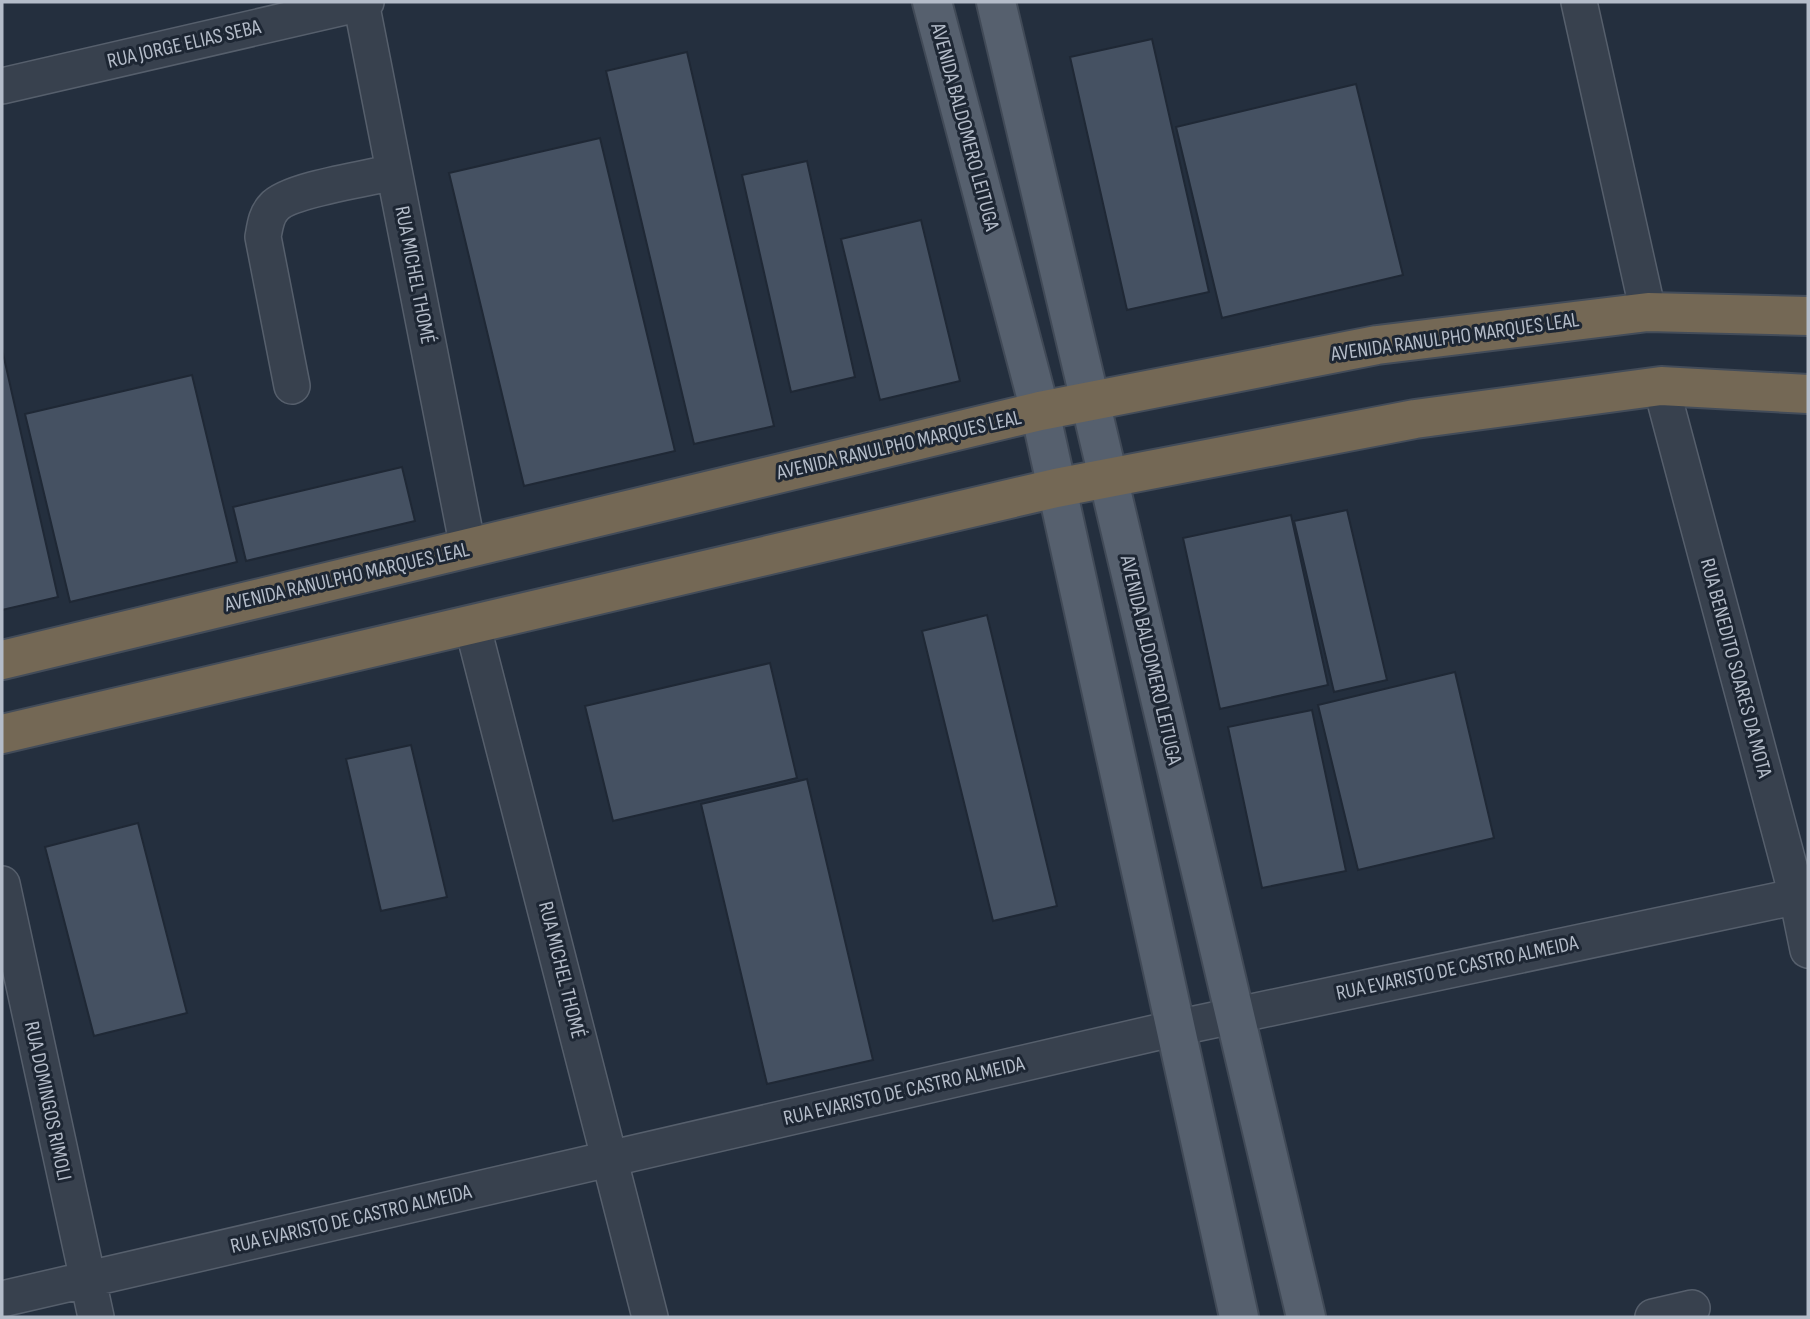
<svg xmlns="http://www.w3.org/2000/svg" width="1810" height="1319" font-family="'Sofia Sans Condensed',sans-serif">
<rect width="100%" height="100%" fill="#242f3e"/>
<path fill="#455162" stroke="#1f2835" stroke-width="2" d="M1152,39L1209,292L1127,310L1070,57Z
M687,52L774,426L694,444L606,71Z
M1356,84L1403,275L1222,318L1176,127Z
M600,138L675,451L524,486L449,173Z
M807,161L855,377L791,392L742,175Z
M921,220L960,381L880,400L841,239Z
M2,349L58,597L2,610Z
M192,375L237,562L70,602L25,414Z
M402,467L415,521L246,561L233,507Z
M1347,510L1387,680L1334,692L1294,521Z
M1291,515L1328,685L1220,709L1183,538Z
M987,615L1057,906L993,921L922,631Z
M770,663L797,778L613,821L585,706Z
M1455,672L1494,838L1358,870L1318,705Z
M1312,710L1346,871L1262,888L1228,727Z
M411,745L447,897L381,911L346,759Z
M807,779L873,1060L767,1084L701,804Z
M138,823L187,1013L94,1036L45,847Z"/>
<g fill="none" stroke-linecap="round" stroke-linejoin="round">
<defs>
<path id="minor" d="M361,2L468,548
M1579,2L1648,312
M2,86L366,2
M292,386L263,237C265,226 266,215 274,207C288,190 370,178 394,172
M1661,386L1797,896L1808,950
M472,624L650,1317
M2,884L96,1317
M2,1299L1176,1028L1808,894
M1653,1317L1692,1308"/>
<path id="major" d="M932,2L1040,411L1239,1317
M996,2L1306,1317"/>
<path id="highway" d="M2,660L1040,411L1377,345L1648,312L1808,316
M2,734L1056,488L1415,419L1661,386L1808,394"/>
</defs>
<use href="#minor" stroke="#565f6c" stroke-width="38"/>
<use href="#major" stroke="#414a57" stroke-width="42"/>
<use href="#highway" stroke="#434c59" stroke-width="42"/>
<use href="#minor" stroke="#38414e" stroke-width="35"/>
<use href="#major" stroke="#56606e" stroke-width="38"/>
<use href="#highway" stroke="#746855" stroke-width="38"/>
</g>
<g text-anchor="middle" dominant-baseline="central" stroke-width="6" stroke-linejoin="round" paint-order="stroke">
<g font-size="21" fill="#b4bcc9" stroke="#1d2633">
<text transform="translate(184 44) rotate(-13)">RUA JORGE ELIAS SEBA</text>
<text transform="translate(965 127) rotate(75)">AVENIDA BALDOMERO LEITUGA</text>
<text transform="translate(415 275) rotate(79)">RUA MICHEL THOMÉ</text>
<text transform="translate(1455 337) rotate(-8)">AVENIDA RANULPHO MARQUES LEAL</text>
<text transform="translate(899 445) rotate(-13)">AVENIDA RANULPHO MARQUES LEAL</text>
<text transform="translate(347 577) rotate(-13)">AVENIDA RANULPHO MARQUES LEAL</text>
<text transform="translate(1151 660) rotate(77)">AVENIDA BALDOMERO LEITUGA</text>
<text transform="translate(1736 668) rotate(75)">RUA BENEDITO SOARES DA MOTA</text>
<text transform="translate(1457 968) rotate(-12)">RUA EVARISTO DE CASTRO ALMEIDA</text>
<text transform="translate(562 970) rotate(76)">RUA MICHEL THOMÉ</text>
<text transform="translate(904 1091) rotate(-13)">RUA EVARISTO DE CASTRO ALMEIDA</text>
<text transform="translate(48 1101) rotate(78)">RUA DOMINGOS RIMOLI</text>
<text transform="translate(351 1219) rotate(-13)">RUA EVARISTO DE CASTRO ALMEIDA</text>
</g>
</g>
<rect width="1810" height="1319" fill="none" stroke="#b4bcc9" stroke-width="7"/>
</svg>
